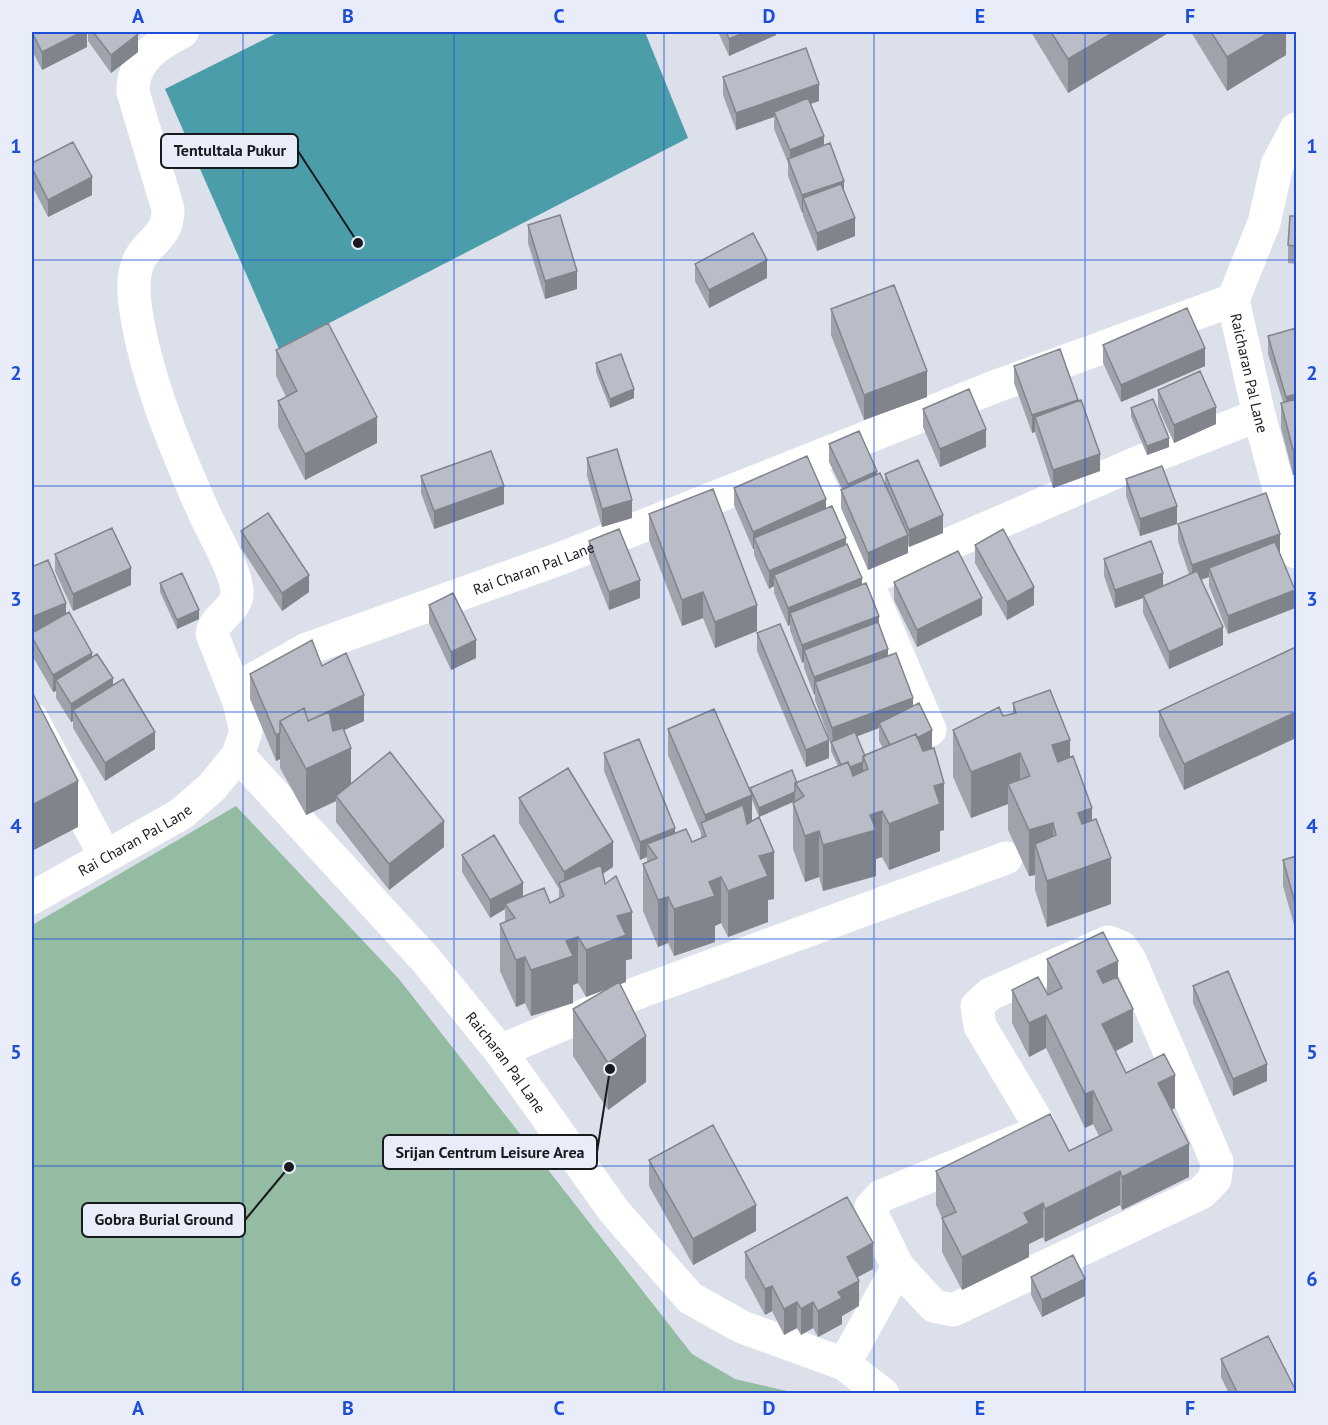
<svg xmlns="http://www.w3.org/2000/svg" width="1328" height="1425" font-family="'PT Sans',sans-serif">
<rect width="100%" height="100%" fill="#dce0eb"/>
<path fill="#94bca2" d="M236,806L399,979L692,1354L735,1379L796,1393H32V925Z"/>
<path fill="#4b9ea9" d="M279,32H645L688,138L279,349L165,89Z"/>
<g fill="none" stroke-linecap="round" stroke-linejoin="round">
<g stroke="#fff" stroke-width="33">
<path d="M182,32C156,45 132,61 133,92L168,209C168,234 155,237 142,255C133,268 133,289 135,304C144,373 174,445 202,508C211,530 237,571 237,592C238,610 214,617 212,634L239,702"/>
<path id="s1" d="M1296,129L1277,165L1264,223L1233,300L1259,415L1296,552"/>
<path d="M808,461L866,580L930,730"/>
<path d="M866,580L1144,460L1259,415"/>
<path d="M32,719L96,839L104,857"/>
<path id="s2" d="M238,755L426,960L500,1051L614,1211L690,1298L742,1327L844,1364L883,1394"/>
<path id="s3" d="M32,898L181,814L212,787L238,755L246,731L239,702L243,685L307,649L562,558L994,387L1233,300"/>
<path d="M500,1051L637,993L1006,858"/>
<path d="M844,1364L898,1267L934,1306L953,1310L1201,1193L1215,1179L1217,1162L1130,960L1121,947L1108,942L990,994L977,1006L980,1026L1038,1123L1035,1130L1029,1136L881,1196L871,1207L874,1218L898,1267"/>
</g>
</g>
<path fill="#a0a3ac" fill-rule="evenodd" d="M32,32H87V47L42,70L32,50Z
M88,32H136L138,52L111,73L88,41Z
M718,32H776V35L729,56Z
M1031,32H1170L1068,93Z
M1191,32H1286V55L1227,91Z
M723,77L819,101L810,104L824,145L844,191L855,236L817,251L803,216V212L802,213L788,176V163L774,129V117L736,130L723,95Z
M32,163L92,195L48,217L32,186Z
M1296,216V264L1288,263V245Z
M528,225L577,289L545,299L528,243Z
M695,264L767,278L709,308L695,281Z
M831,309L927,397L864,420L831,335Z
M1296,328V475H1293L1281,428V403L1283,402L1268,354V336Z
M1103,345L1205,366L1121,402L1103,363Z
M276,350L377,443L305,480L278,427V401L286,397L276,376Z
M596,363L634,398L610,408L596,372Z
M1014,366L1078,402L1100,471L1053,488L1035,432L1032,433L1014,383Z
M1158,390L1216,424L1174,443L1158,407Z
M1131,408L1169,447L1147,455L1131,417Z
M923,409L986,447L940,467L923,427Z
M829,444L877,474L885,485V474L943,533L909,547L908,544V553L868,570L841,508V490L842,489L829,462Z
M587,458L632,518L602,527L587,476Z
M421,476L504,504L434,529L421,493Z
M1126,479L1177,524L1140,536L1126,496Z
M734,488L826,508L846,545L879,624L888,655L932,748L928,750L944,830L940,831V851L889,870L882,857L876,859V876L823,891L819,877L805,882L793,849V803L795,801L759,817L774,899L768,900V922L728,937L721,923L715,926V942L674,956L668,943L658,947L643,911V864L647,862V857L640,860L604,771V753L675,833L692,842L701,838V833L668,755V729L750,791V788L797,783L838,766L831,751V744L815,700V694L814,695L804,668V662L802,663L790,630V625L788,626L774,593V586L769,589L754,555V549H753L734,505ZM879,728V741L883,748L865,756L856,737ZM752,800L759,817L747,824V823Z
M649,514L757,631L715,648L703,618L682,626L649,540Z
M1178,524L1280,552H1279L1295,608L1228,634L1209,586V577L1201,579L1223,645L1169,669L1143,613V598L1115,608L1104,576V559L1163,586L1189,574L1178,541Z
M241,531L309,592L282,611L241,548Z
M589,541L640,598L609,610L589,559Z
M975,545L1034,605L1007,620L975,563Z
M55,554L131,585L73,611L55,571Z
M32,567L66,614L92,657L113,685L155,749L105,781L73,728V721L71,722L56,698V691L53,692L32,655Z
M894,582L982,615L917,647L894,600Z
M160,583L199,619L177,629L160,592Z
M429,605L476,658L451,670L429,623Z
M757,633L829,758L806,767L757,651Z
M1296,647V738L1184,790L1159,736V711Z
M322,666L364,721L343,730L351,784L444,847L389,890L336,822V801L306,815L280,768V759L276,761L250,699V674Z
M1013,703L1070,757L1092,820L1111,904L1047,927L1035,890V875L1029,876L1008,830V804L971,818L953,777V730L1013,713Z
M519,798L613,867L603,874L605,884L632,959L626,960V982L620,984L646,1082L608,1110L573,1056V1009L608,988L586,997L578,983L573,985V1003L531,1016L525,1003L516,1007L500,971V924L505,922V909L490,918L462,872V855L523,897L550,903L559,898V889L519,823Z
M1296,856V932L1283,886V860Z
M1047,959L1118,978L1133,1042L1116,1051L1126,1073L1175,1108L1171,1110L1189,1177L1122,1210L1120,1205L1045,1242L1043,1237L1029,1244V1257L962,1290L942,1252V1218L936,1205V1171L1069,1151L1099,1136L1093,1124L1085,1128L1046,1048L1029,1057L1012,1023V990L1048,995L1047,993Z
M1193,986L1267,1081L1233,1096L1193,1003Z
M649,1160L756,1231L693,1265L649,1186Z
M745,1252L873,1269L857,1277L859,1306L842,1316V1324L818,1337L813,1328L801,1335L797,1328L784,1335L772,1311L765,1315L745,1278Z
M1031,1277L1085,1296L1042,1317L1031,1295Z
M1221,1359L1296,1394H1229L1221,1377Z"/>
<path fill="#82848c" d="M82,32H87V47L42,70V52Z
M745,32H776V35L729,56V39Z
M1114,32H1170L1068,93V59Z
M1270,32H1286V55L1227,91V57Z
M138,34V52L111,73V55Z
M819,84V101L776,116L774,112V117L736,130V113Z
M824,136V154L790,164V150Z
M92,177V195L48,217V200Z
M844,181V198H803V212L802,213V195Z
M855,218V236L817,251V233Z
M767,260V278L709,308V290Z
M577,271V289L545,299V281Z
M1205,348V366L1121,402V385Z
M927,371V397L864,420V395Z
M634,389V398L610,408V399Z
M1296,394V411L1286,414V397Z
M1078,400V417H1035V432L1032,433V415Z
M1216,407V424L1174,443V425Z
M377,417V443L305,480V454Z
M986,429V447L940,467V449Z
M1169,438V447L1147,455V446Z
M1296,449V475H1293V450Z
M1100,454V471L1053,488V470Z
M877,471V488L848,502V484Z
M504,486V504L434,529V511Z
M826,499V517L754,538V549H753V532Z
M632,500V518L602,527V509Z
M1177,506V524L1140,536V519Z
M943,515V533L909,547V530Z
M1280,534V552L1212,576L1209,568V577L1192,583V565Z
M908,535V553L868,570V553Z
M846,538V556L774,575V586L769,589V571Z
M131,568V585L73,611V594Z
M1163,573V590L1143,595V598L1115,608V590Z
M309,575V592L282,611V593Z
M862,578V596L790,613V625L788,626V608Z
M640,580V598L609,610V592Z
M1034,587V605L1007,620V602Z
M1295,590V608L1228,634V616Z
M703,592V618L682,626V600Z
M982,598V615L917,647V630Z
M66,603V620L32,634V617Z
M757,605V631L715,648V622Z
M199,610V619L177,629V620Z
M879,616V633L804,650V662L802,663V645Z
M1223,627V645L1169,669V652Z
M476,640V658L451,670V652Z
M888,649V667L815,682V694L814,695V677Z
M92,653V670L56,680V691L53,692V675Z
M113,678V695L73,710V721L71,722V704Z
M364,695V721L297,752L285,731Z
M913,698V716L879,723V728L833,745L832,728Z
M1296,712V738L1184,790V764Z
M932,730V748L892,768V750Z
M155,732V749L105,781V763Z
M280,733V759L276,761V735Z
M829,740V758L806,767V750Z
M1070,740V786L1052,791V745Z
M351,748V794L336,796V801L306,815V769Z
M1020,753V799L1008,784V804L971,818V772Z
M863,762V771L843,779V770Z
M78,781V827L32,851V805Z
M944,783V830L940,831V851L889,870V824L934,786Z
M795,792V801L759,817V808Z
M752,795V821L706,841L705,832V815Z
M1092,808V855L1078,813Z
M882,811V857L876,859V876L823,891V845L870,815Z
M444,821V847L389,890V864Z
M1053,823V870L1035,844V875L1029,876V830Z
M675,828V846L647,844V857L640,860V842Z
M819,831V877L805,882V836Z
M613,842V867L564,897V872Z
M774,852V899L768,900V922L728,937V891L759,856Z
M1111,858V904L1047,927V881Z
M721,877V923L715,926V942L674,956V909L709,882Z
M523,883V900L505,904V909L490,918V900Z
M668,897V943L658,947V900Z
M632,912V959L626,960V982L586,997V950L617,916Z
M578,937V983L573,985V1003L531,1016V970L566,941Z
M525,957V1003L516,1007V960Z
M1118,961V994L1097,1004V971Z
M1133,1009V1042L1102,1058V1024Z
M1046,1015V1048L1029,1057V1023Z
M646,1036V1082L608,1110V1063Z
M1267,1064V1081L1233,1096V1079Z
M1175,1075V1108L1158,1117V1083Z
M1093,1091V1124L1085,1128V1094Z
M1189,1144V1177L1122,1210V1177Z
M1120,1171V1205L1045,1242V1209Z
M1043,1203V1237L1029,1244V1257L962,1290V1257L1024,1213Z
M756,1205V1231L693,1265V1239Z
M873,1243V1269L847,1283V1257Z
M1085,1279V1296L1042,1317V1300Z
M859,1281V1306L842,1316V1324L818,1337V1311L838,1292Z
M772,1286V1311L765,1315V1289Z
M797,1302V1328L784,1335V1309Z
M813,1302V1328L801,1335V1309Z"/>
<path fill="#babdc8" stroke="#82848c" stroke-width="1.5" d="M32,32H82L42,52Z
M93,32H136L138,34L111,55Z
M726,32H745L729,39Z
M1051,32H1114L1068,59Z
M1211,32H1270L1227,57Z
M806,48L819,84L736,113L723,77Z
M808,98L824,136L790,150L774,112Z
M73,142L92,177L48,200L32,168V163Z
M830,143L844,181L802,195L788,159Z
M841,184L855,218L817,233L803,198Z
M560,215L577,271L545,281L528,225Z
M1290,216H1296V246L1288,245Z
M753,233L767,260L709,290L695,264Z
M894,285L927,371L864,395L831,309Z
M1187,308L1205,348L1121,385L1103,345Z
M328,323L377,417L305,454L278,401L297,391L276,350Z
M1296,328V394L1286,397L1268,336Z
M1060,349L1078,400L1032,415L1014,366Z
M621,354L634,389L610,399L596,363Z
M1200,371L1216,407L1174,425L1158,390Z
M969,389L986,429L940,449L923,409Z
M1153,399L1169,438L1147,446L1131,408Z
M1296,399V449L1293,450L1281,403Z
M1081,400L1100,454L1053,470L1035,417Z
M859,431L877,471L848,484L829,444Z
M617,449L632,500L602,509L587,458Z
M491,451L504,486L434,511L421,476Z
M807,456L826,499L753,532L734,488Z
M918,460L943,515L909,530L885,474Z
M1162,466L1177,506L1140,519L1126,479Z
M880,473L908,535L868,553L841,490Z
M713,489L757,605L715,622L703,592L682,600L649,514Z
M1266,493L1280,534L1192,565L1178,524Z
M832,506L846,538L769,571L754,538Z
M268,513L309,575L282,593L241,531Z
M112,528L131,568L73,594L55,554Z
M619,529L640,580L609,592L589,541Z
M1003,529L1034,587L1007,602L975,545Z
M1151,541L1163,573L1115,590L1104,559Z
M1275,542L1295,590L1228,616L1209,568Z
M847,544L862,578L788,608L774,575Z
M958,551L982,598L917,630L894,582Z
M48,560L66,603L32,617V567Z
M1197,571L1223,627L1169,652L1143,595Z
M182,573L199,610L177,620L160,583Z
M866,583L879,616L802,645L790,613Z
M453,593L476,640L451,652L429,605Z
M69,612L92,653L53,675L32,637V633Z
M878,622L888,649L814,677L804,650Z
M780,624L829,740L806,750L757,633Z
M312,640L322,666L346,653L364,695L308,721L304,708L280,721V733L276,735L250,674Z
M1296,647V712L1184,764L1159,711Z
M896,653L913,698L832,728L815,682Z
M97,654L113,678L71,704L56,680Z
M123,679L155,732L105,763L73,710Z
M1050,690L1070,740L1052,745L1058,762L1073,756L1092,808L1078,813L1082,824L1096,819L1111,858L1047,881L1035,844L1056,835L1053,823L1029,830L1008,784L1030,776L1020,753L971,772L953,730L999,707L1003,716L1016,713L1013,703Z
M32,692L78,781L32,805Z
M919,703L932,730L917,738L916,734L890,745L879,723Z
M304,708L308,721L329,712L333,731L343,728L351,748L306,769L280,721Z
M714,709L752,795L705,815L668,729Z
M855,732L865,756H863V762L850,767L848,762L841,765L831,742Z
M916,734L923,751L934,748L944,783L934,786L940,804L889,824L882,811L870,815L876,830L823,845L819,831L805,836L793,803L804,796L795,783L848,762L853,776L868,769L863,756Z
M639,739L675,828L640,842L604,753Z
M390,752L444,821L389,864L336,796Z
M568,768L613,842L564,872L519,798Z
M792,770L797,783H795V792L759,808L750,788Z
M743,805L747,824L759,817L774,852L759,856L768,876L728,891L721,877L709,882L715,896L674,909L668,897L658,900L643,864L657,858L647,844L686,829L692,842L706,836L701,823Z
M494,835L523,883L490,900L462,855Z
M1296,856V906L1283,860Z
M601,865L605,884L616,876L632,912L617,916L626,935L586,950L578,937L566,941L573,956L531,970L525,957L516,960L500,924L515,918L505,904L544,888L550,903L564,896L559,883Z
M1103,932L1118,961L1097,971L1103,983L1117,977L1133,1009L1102,1024L1126,1073L1164,1054L1175,1075L1158,1083L1189,1144L1122,1177L1120,1171L1045,1209L1043,1203L1024,1213L1029,1223L962,1257L942,1218L956,1212L936,1171L1050,1114L1069,1151L1112,1130L1093,1091L1085,1094L1046,1015L1029,1023L1012,990L1038,977L1048,995L1062,988L1047,959Z
M1228,971L1267,1064L1233,1079L1193,986Z
M619,982L646,1036L608,1063L573,1009Z
M713,1125L756,1205L693,1239L649,1160Z
M847,1197L873,1243L847,1257L859,1281L838,1292L842,1298L818,1311L813,1302L801,1309L797,1302L784,1309L772,1286L765,1289L745,1252Z
M1073,1255L1085,1279L1042,1300L1031,1277Z
M1268,1336L1296,1391L1291,1394H1238L1221,1359Z"/>
<path fill="none" stroke="#1d4ed8" stroke-width="1.5" stroke-opacity="0.55" d="M243,32V1394M454,32V1394M664,32V1394M874,32V1394M1085,32V1394M32,260H1296M32,486H1296M32,712H1296M32,939H1296M32,1166H1296"/>
<g text-anchor="middle" dominant-baseline="central" stroke-width="4.5" stroke-linejoin="round" paint-order="stroke">
<g font-size="15" fill="#181a1e" stroke="#e9edf9">
<text stroke="none"><textPath href="#s1" startOffset="258">Raicharan Pal Lane</textPath></text>
<text stroke="none"><textPath href="#s3" startOffset="640">Rai Charan Pal Lane</textPath></text>
<text stroke="none"><textPath href="#s3" startOffset="118">Rai Charan Pal Lane</textPath></text>
<text stroke="none"><textPath href="#s2" startOffset="408">Raicharan Pal Lane</textPath></text>
</g>
</g>
<path fill="none" stroke="#181a1e" stroke-width="2" d="M358 243L298 151M610 1069L597 1152M289 1167L245 1220"/>
<g fill="#181a1e" stroke="#e9edf9" stroke-width="2">
<circle cx="358" cy="243" r="6"/>
<circle cx="610" cy="1069" r="6"/>
<circle cx="289" cy="1167" r="6"/>
</g>
<g fill="#e9edf9" stroke="#181a1e" stroke-width="2">
<rect x="161" y="134" width="137" height="34" rx="6"/>
<rect x="383" y="1135" width="214" height="34" rx="6"/>
<rect x="82" y="1203" width="163" height="34" rx="6"/>
</g>
<g font-size="16" text-anchor="middle" font-weight="bold" fill="#181a1e">
<text x="230" y="156">Tentultala Pukur</text>
<text x="490" y="1158">Srijan Centrum Leisure Area</text>
<text x="164" y="1225">Gobra Burial Ground</text>
</g>
<rect width="1328" height="1425" fill="none" stroke="#e9edf9" stroke-width="66"/>
<rect x="33" y="33" width="1262" height="1359" fill="none" stroke="#1d4ed8" stroke-width="2"/>
<g font-size="20" text-anchor="middle" font-weight="bold" fill="#1d4ed8">
<text x="138" y="23">A</text>
<text x="348" y="23">B</text>
<text x="559" y="23">C</text>
<text x="769" y="23">D</text>
<text x="980" y="23">E</text>
<text x="1190" y="23">F</text>
<text x="16" y="153">1</text>
<text x="1312" y="153">1</text>
<text x="16" y="380">2</text>
<text x="1312" y="380">2</text>
<text x="16" y="606">3</text>
<text x="1312" y="606">3</text>
<text x="16" y="833">4</text>
<text x="1312" y="833">4</text>
<text x="16" y="1059">5</text>
<text x="1312" y="1059">5</text>
<text x="16" y="1286">6</text>
<text x="1312" y="1286">6</text>
<text x="138" y="1415">A</text>
<text x="348" y="1415">B</text>
<text x="559" y="1415">C</text>
<text x="769" y="1415">D</text>
<text x="980" y="1415">E</text>
<text x="1190" y="1415">F</text>
</g>
</svg>
